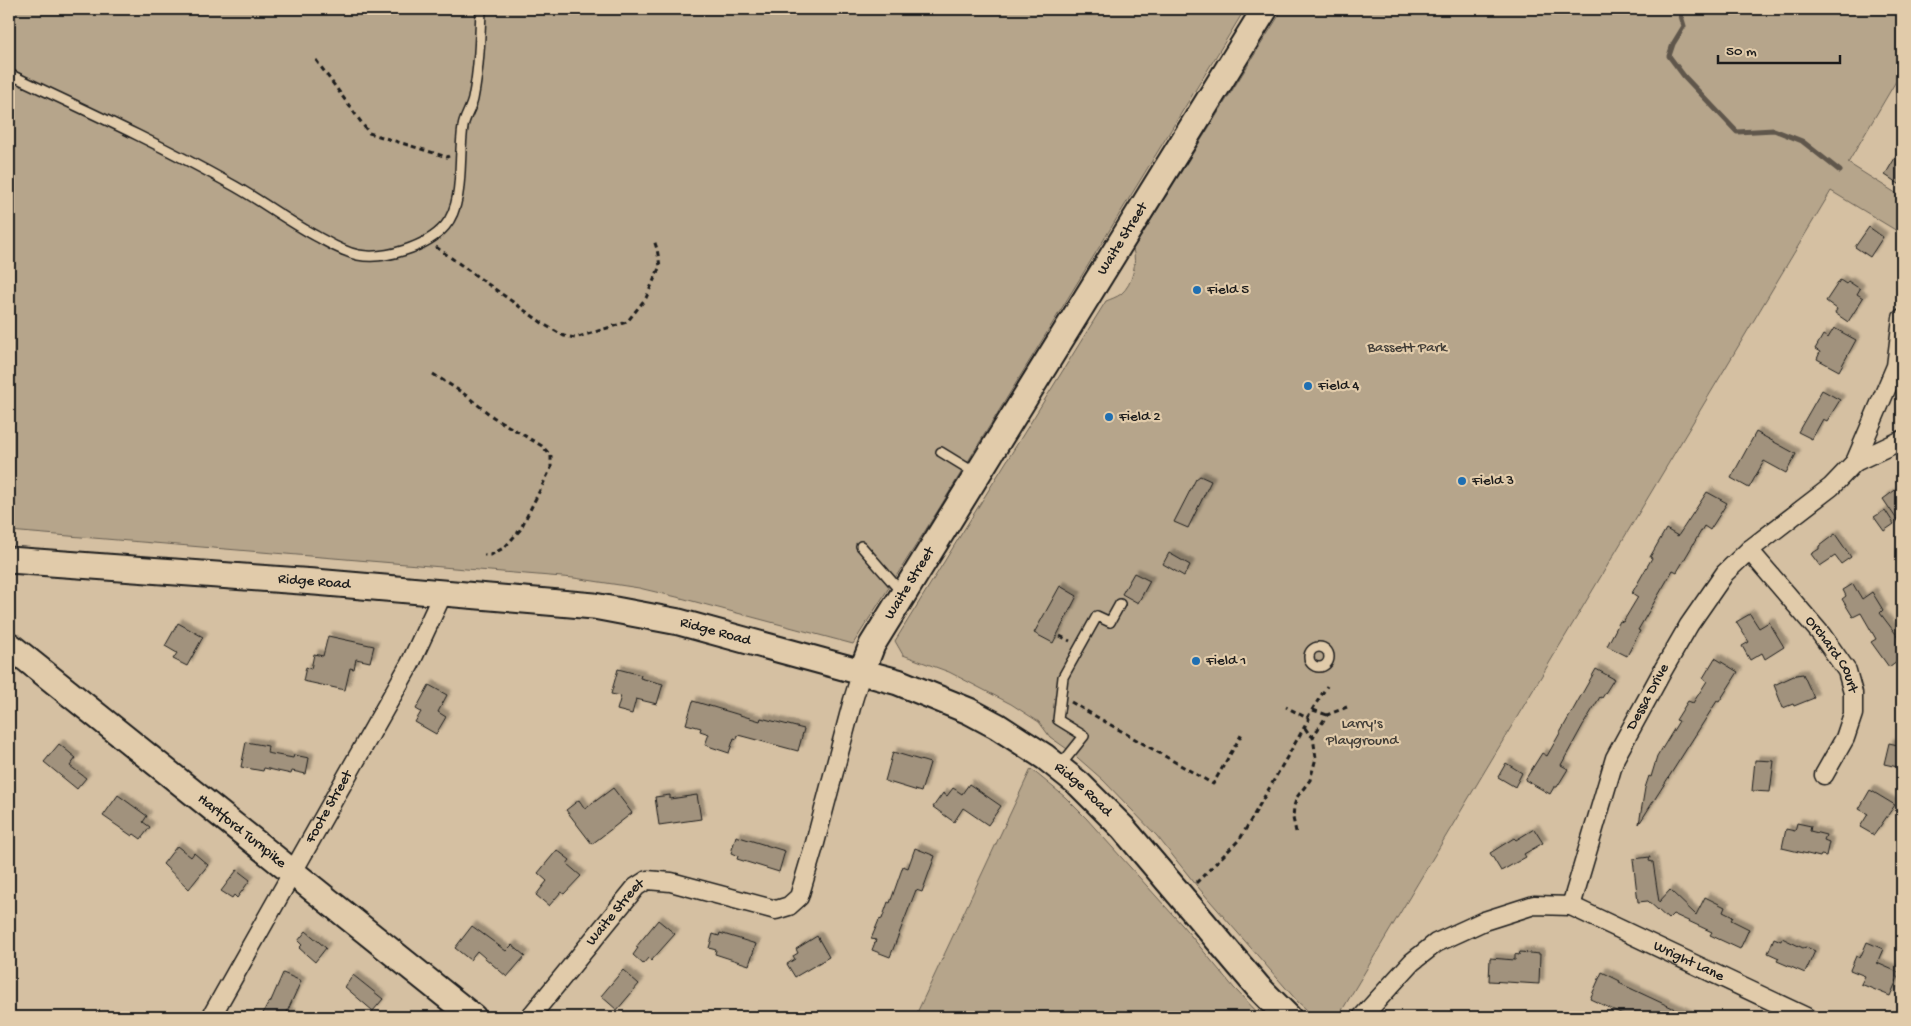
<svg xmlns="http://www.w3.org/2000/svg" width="1911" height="1026" font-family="'Gochi Hand',sans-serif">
<defs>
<filter id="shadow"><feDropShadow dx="4.5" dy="-4.5" stdDeviation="1" flood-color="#0004"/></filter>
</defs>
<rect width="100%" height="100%" fill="#d5c0a2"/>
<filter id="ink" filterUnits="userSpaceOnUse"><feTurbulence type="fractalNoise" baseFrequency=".02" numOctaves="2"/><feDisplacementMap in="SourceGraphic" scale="10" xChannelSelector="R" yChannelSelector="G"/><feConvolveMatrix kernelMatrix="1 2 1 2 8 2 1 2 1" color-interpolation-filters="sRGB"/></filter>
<g filter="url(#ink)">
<path fill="#b6a58b" stroke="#696054" d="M9,9H1245L937,512L853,644L681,598L639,588L574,578L9,531Z
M1283,9H1902V71L1848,163L1902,197V234L1831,191L1338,1017H1315L1298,1002L1197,886L1157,836L1103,780L1070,751L1050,737L1039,722L1011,704L949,672L903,655L895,641L1106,301C1111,299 1117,297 1121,294C1133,284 1137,263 1133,249Z
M1031,769L1065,797L1086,818L1182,925L1234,988L1262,1017H915Z"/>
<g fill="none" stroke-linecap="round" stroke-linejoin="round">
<path stroke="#5f574c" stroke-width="5" d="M1679,9L1684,26L1673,44L1669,56L1684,76L1737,132L1774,130L1802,141L1840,171"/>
</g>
<path fill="#a1927d" stroke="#1c1c1c" filter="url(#shadow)" d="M1902,146V186L1885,175Z
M1869,227L1883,237L1870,257L1855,247Z
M1840,280L1846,284L1848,281L1860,289L1857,294L1863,298L1848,322L1835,313L1837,309L1826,301Z
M1834,328L1856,340L1839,371L1817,359L1820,352L1815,349L1823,335L1828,338Z
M1822,390L1840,400L1827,421L1823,419L1812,439L1798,432Z
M1756,432L1796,454L1786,473L1764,461L1749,488L1731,478Z
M1200,476L1211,481L1188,528L1174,522L1196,479Z
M1902,485V527L1883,499Z
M1707,492L1727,503L1710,530L1704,526L1677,572L1673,570L1638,630L1640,631L1627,656L1607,646L1620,621L1623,622L1638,597L1632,593L1652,558L1650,557L1666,529L1678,536Z
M1885,510L1894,524L1884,531L1874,517Z
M1835,534L1851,557L1841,564L1835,556L1820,566L1811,554L1819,549V546Z
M1169,553L1190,565L1184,576L1163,564Z
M1134,573L1150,581L1138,603L1122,594Z
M1853,584L1862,599L1872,592L1883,610L1880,613L1902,642V657L1889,667L1871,642L1876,639L1861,613L1853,617L1842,599L1846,596L1843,590Z
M1060,586L1077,596L1053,643L1034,633Z
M1750,614L1759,628L1769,622L1784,647L1765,659L1762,653L1750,660L1742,646L1749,642L1736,622Z
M178,623L203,637L187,666L173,659L177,653L165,646Z
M328,636L374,646L370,662L356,659L354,669L350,668L345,690L303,681L306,667L311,669L314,654L323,656Z
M1715,658L1738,672L1719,702L1717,701L1639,824L1645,788L1649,776L1651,777L1657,757L1679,721L1676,720L1688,701L1693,703L1707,681L1703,678Z
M618,669L641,675L640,678L663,684L657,704L636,699L632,714L617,710L621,696L611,694Z
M1596,669L1614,679L1602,698L1600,697L1583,725L1561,765L1568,769L1557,787H1554L1550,794L1525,780L1542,753L1547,756Z
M1803,674L1814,698L1794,706L1793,704L1783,708L1774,685L1796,675Z
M429,685L447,695L438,712L446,717L436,734L415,722L421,712L416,709Z
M693,701L760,721L761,718L804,729L798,751L738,735L737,739L734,738L729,753L705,745L709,734L700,731L701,728L686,724Z
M246,742L268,746L267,753L293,758L294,755L309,758L306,774L292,771L291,774L264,768L263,771L241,767Z
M1889,743L1902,746V768L1884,764Z
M59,744L76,758L70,766L86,778L77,789L44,762Z
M893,752L930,763L921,792L885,781Z
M1755,760L1774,761L1770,792L1752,791Z
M1506,763L1522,773L1515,787L1498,777Z
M969,784L1001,806L988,825L963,808L954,822L933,807L943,793L947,796L953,788L962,794Z
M613,788L632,813L592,844L566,810L579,800L585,809Z
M1870,790L1895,805L1874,835L1860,827L1868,814L1859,809Z
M118,795L147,816L143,822L150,827L141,839L134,834L132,836L103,816Z
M670,795V799L697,795L701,819L659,825L655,797Z
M1797,823L1811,826L1810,831L1826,835L1824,840L1829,842L1826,856L1821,855L1820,857L1782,848L1786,829L1795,831Z
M1534,829L1543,843L1524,854L1526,857L1501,871L1490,853L1514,838L1516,840Z
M736,836L785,851L779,872L737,859L738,856L731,853Z
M177,846L191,857L194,853L208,865L189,889L163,864Z
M915,848L935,856L922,892L916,890L890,957L872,950L876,940L871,939L879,920L882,919L888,902L890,903L903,866L908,868Z
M557,850L570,860L567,864L581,876L564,894L561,892L549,906L536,895L547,881L538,873Z
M1650,857L1649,861L1653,862L1659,902L1670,890L1696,915L1705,897L1725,907L1723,912L1733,917L1731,920L1749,929L1740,949L1710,935L1712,932L1673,914L1668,919L1648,901L1638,902L1633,859Z
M237,870L250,880L237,898L234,895L232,898L221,891Z
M658,920L675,934L651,961L648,958L643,964L633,955L638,948L636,947Z
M472,926L506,951L512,945L525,956L507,977L477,951L470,960L455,948Z
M306,931L326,948L315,962L299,948L302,945L298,941Z
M720,933L756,944L749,965L715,954L716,950L709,948L713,934L719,936Z
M817,936L829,957L795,977L787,964L795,959L793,956L798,953L796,949Z
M1774,938L1781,941L1782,938L1803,948L1806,947L1815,951L1805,973L1777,961L1779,958L1768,953Z
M1867,942L1883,949L1877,963L1900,973L1890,996L1861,984L1865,976L1850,970L1856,956L1860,958Z
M1520,952L1540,954L1539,984L1489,981L1490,958L1515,960V954L1519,955Z
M623,970L639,984L617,1010L601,996Z
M1602,972L1620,981L1619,983L1692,1017H1629L1590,999Z
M283,973L301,981L287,1012L296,1017H261L269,1002L270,1003Z
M353,975L383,999L373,1011L345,987Z"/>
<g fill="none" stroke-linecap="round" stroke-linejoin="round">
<defs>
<path id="lane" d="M9,74C83,109 158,143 229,183C259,199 286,220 316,236C329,243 343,252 358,255C384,260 427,247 445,226C465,203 458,157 463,127C464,118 471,109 473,99C479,69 480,39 481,9
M941,452L977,474
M861,546L902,593
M1309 657a10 10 0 1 1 20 0a10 10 0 1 1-20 0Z
M1060,766L1084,736L1058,720L1063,677L1097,616L1110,622L1120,604"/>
<g id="street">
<path d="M1855,462L1902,440"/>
<path id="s1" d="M1749,550L1821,634L1847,671L1853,693V714L1845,738L1824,775"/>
<path id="s2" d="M1571,906L1806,1017"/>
<path id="s3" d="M211,1017L410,664L443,593"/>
<path id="s4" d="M530,1017L636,887L647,880L671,882L776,910L789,906L799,897L815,843L853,700L862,671"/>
<path id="s5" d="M1362,1017L1412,962L1436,943L1484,921L1534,905L1571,906L1615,758L1663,670L1689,625L1725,573L1749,550L1831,487L1855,462L1896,366L1902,318"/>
</g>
<g id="secondary">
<path id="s6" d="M9,560L315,582L594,606L679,622L898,682L969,711L997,726L1045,757L1079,784L1123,828L1258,987L1288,1017"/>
<path id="s7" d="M9,645L473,1017"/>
<path id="s8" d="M862,671L872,645L1265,9"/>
</g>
</defs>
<use href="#lane" stroke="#1c1c1c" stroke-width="12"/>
<use href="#street" stroke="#1c1c1c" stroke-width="21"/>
<use href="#secondary" stroke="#1c1c1c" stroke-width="29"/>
<path stroke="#1c1c1c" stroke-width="3" stroke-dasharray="5 4" stroke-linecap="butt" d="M316,60L369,133L447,157L449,156
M436,247L545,325L564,336L575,338L627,322L646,298L660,266L657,249L654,240
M433,374L463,393L493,417L542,446L551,456V468L520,530L505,547L491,555H484
M1060,636L1070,641
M1071,702L1213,784L1243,732
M1313,710L1327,715
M1307,718L1327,686
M1305,728L1309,734L1313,737
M1296,832L1293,818L1294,806L1297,797L1310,780L1316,758L1313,737L1327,715L1347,707
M1196,883L1240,839L1309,719L1286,707"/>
<use href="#lane" stroke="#e1cbaa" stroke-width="9"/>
<use href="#street" stroke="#e1cbaa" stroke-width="18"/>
<use href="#secondary" stroke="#e1cbaa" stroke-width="25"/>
</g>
</g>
<g fill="#1f6fb2" stroke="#e1cbaa" stroke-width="2">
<circle cx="1197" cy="290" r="5"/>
<circle cx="1308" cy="386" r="5"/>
<circle cx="1109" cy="417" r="5"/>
<circle cx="1462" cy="481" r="5"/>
<circle cx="1196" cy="661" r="5"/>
</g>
<g text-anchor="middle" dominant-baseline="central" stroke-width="4.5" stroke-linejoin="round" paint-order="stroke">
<g font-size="15" fill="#1c1c1c" stroke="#e1cbaa">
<text stroke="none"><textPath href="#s8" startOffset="505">Waite Street</textPath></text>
<text stroke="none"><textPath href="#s6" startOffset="306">Ridge Road</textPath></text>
<text stroke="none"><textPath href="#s8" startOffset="100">Waite Street</textPath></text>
<text stroke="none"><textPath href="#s6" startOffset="711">Ridge Road</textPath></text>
<text stroke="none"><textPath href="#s1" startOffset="134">Orchard Court</textPath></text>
<text stroke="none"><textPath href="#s5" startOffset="471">Dessa Drive</textPath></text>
<text stroke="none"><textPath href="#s6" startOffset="1116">Ridge Road</textPath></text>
<text stroke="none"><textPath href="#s3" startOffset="241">Foote Street</textPath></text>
<text stroke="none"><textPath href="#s7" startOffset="298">Hartford Turnpike</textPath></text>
<text stroke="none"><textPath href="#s4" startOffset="135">Waite Street</textPath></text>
<text stroke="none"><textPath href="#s2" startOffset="130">Wright Lane</textPath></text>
</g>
<g font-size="15" fill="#1c1c1c" stroke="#e1cbaa" text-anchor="start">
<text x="1207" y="290">Field 5</text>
<text x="1318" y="386">Field 4</text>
<text x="1119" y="417">Field 2</text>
<text x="1472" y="481">Field 3</text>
<text x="1206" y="661">Field 1</text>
</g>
<g font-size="15" fill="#423e38" stroke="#e1cbaa">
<text x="1407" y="348">Bassett Park</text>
<text x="1362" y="724">Larry's<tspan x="1362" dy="17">Playground</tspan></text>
</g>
</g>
<rect width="1911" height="1026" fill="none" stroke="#e1cbaa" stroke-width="30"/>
<rect x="15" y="15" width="1881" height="996" fill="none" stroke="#1c1c1c" stroke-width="2" filter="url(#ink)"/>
<path d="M1718 55v8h122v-8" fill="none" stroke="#1c1c1c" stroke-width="2.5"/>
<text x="1726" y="55" font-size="15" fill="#1c1c1c" stroke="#e1cbaa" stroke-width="4" paint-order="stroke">50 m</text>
</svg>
